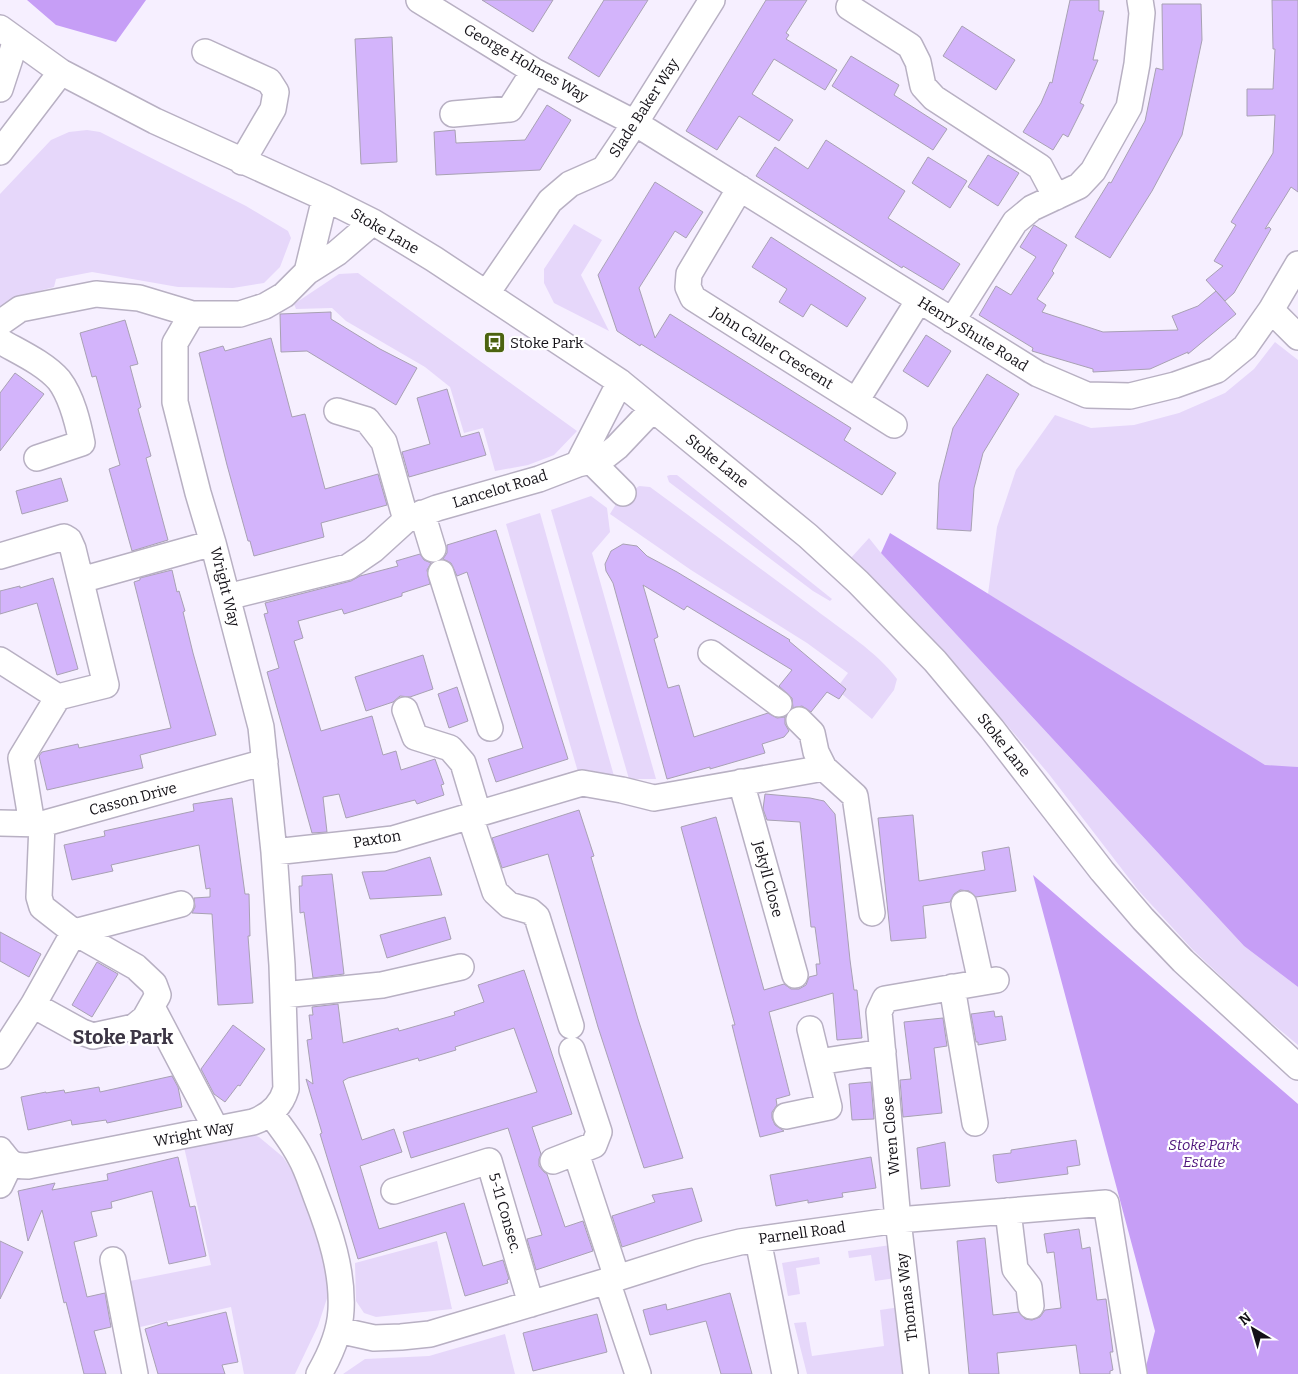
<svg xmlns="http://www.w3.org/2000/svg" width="1298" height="1374" font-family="Bitter,serif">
<rect width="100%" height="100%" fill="#f6efff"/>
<path fill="#e6d7fa" d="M87,130L100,132L246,206L288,231L291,238L280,267L264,283L233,288L178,287L92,272L56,279L54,287L13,298L0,307V194L51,140L69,132Z
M574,224L602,240L581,275L609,331L554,303L544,283V269Z
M358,273L577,431L554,455L528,465L495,471L483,428L464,433L450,387L425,367L346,321L332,308L296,309L294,304L339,274Z
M1275,342L1298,360V767L1265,766L988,594L997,527L1016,470L1055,415L1091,428L1134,425L1179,413L1225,393L1254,369Z
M670,475H677L832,599L830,601L813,591L669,482L667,476Z
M639,486L650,487C706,528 761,569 816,610C843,631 876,651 897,679L894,690L872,719L836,689L848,673L807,643L691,570L610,514L616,504Z
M591,496L607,508L610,532L592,553L656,779H629L551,510Z
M540,513L614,776L588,770L578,772L506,524Z
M869,538L881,553L1244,946L1298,987V1045L1262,1015L1193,950L1138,890L1048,773L945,653L850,559Z
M247,1133L259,1137L283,1157L301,1185L325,1246L330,1289L318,1326L295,1374H244L231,1307L140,1327L130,1281L211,1265L184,1147Z
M437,1241L452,1309L376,1317L364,1313L356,1301L355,1263Z
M891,1245L896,1278L875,1281L871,1255L849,1258L848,1251Z
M819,1257L820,1264L796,1268L800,1294L788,1296L782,1263Z
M900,1307L905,1374H807L794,1323L806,1322L812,1356L884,1346L880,1310Z
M505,1334L515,1374H343L365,1359L429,1356Z"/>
<path fill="#c69ef6" d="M27,0H146L116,42L56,25Z
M890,533L1265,765L1298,767V987L1244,946L881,553Z
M1033,875L1298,1104V1374H1144L1155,1331Z"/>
<path fill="#d3b4fb" stroke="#a8a1b3" d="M482,0H553L533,32Z
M604,0H648L599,77L568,58Z
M766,0H807L786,33L789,35L786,39L837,70L825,90L774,59L752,94L793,120L779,141L739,116L717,150L686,131Z
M1070,0H1099V11H1104L1093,60H1098L1080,103L1084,105L1068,137L1063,134L1053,150L1023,132L1041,103L1050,82L1052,83Z
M1272,0H1298V192L1291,187L1265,229L1269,227L1271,229L1234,293L1225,301L1206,280L1223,266L1214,261L1236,225L1231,222L1273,153L1275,115L1247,116V89H1273L1275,49H1273Z
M1162,4H1201L1202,40L1182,135L1152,191L1110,258L1075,237L1109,182L1111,183L1145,121L1156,68L1163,70Z
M962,26L1015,60L996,90L943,56Z
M392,37L397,162L361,164L355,39Z
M851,56L899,85L894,95L947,129L933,150L832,86Z
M547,105L571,120L540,170L436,175L434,132L455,130L456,143L525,140Z
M826,140L905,191L888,218L960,264L943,290L903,266L902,268L756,176L775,147L808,169Z
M988,155L1019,173L998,206L968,187Z
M928,157L967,181L950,208L912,183Z
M655,182L703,212L686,238L675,231L639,288L655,338L670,314L851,428L844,440L896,473L882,495L641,344L640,346L617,331L598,275Z
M1034,225L1067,245L1052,271L1054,273L1037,299L1046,305L1042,312L1103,332L1178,330L1172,316L1198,306L1216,291L1236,314L1188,354V352L1150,369L1093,372V369L1032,351L1033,348L979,315L996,286L1011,295L1036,257L1020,247Z
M771,237L866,298L847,327L811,304L803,317L779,302L787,289L752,267Z
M331,312V319L380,349L417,368L396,405L307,351L281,352L280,314Z
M125,320L138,364L130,366L141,407L138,409L151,456L146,458L168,540L132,551L109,469L120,465L96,376L92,377L80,333Z
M926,335L951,351L928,387L903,371Z
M271,338L292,417L305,414L325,489L378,474L387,505L321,523L324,537L254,556L250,541H248L227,465L199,353L223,346L225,351Z
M15,373L44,394L0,451V393Z
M987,374L1019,394L983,453L974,488L971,531L937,529L939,483L953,428Z
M447,389L461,437L479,432L486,455L409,477L402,452L430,444L417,398Z
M61,478L68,501L22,514L16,491Z
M496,530L568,759L496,782L488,759L523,748L467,572L457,576L451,563L443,559L447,553V545Z
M623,544L637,546L647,556L677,572L790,640L789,641L846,689L839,699L827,692L811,712L802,706L793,708L792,698L779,686L792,670L687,606L684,610L643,585L658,637L654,639L668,688L679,685L694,737L768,713L777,718L785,717V724L789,731L784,737L762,744L765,753L710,769V767L667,779L613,583L606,571L605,564L611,551Z
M420,554L424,560L431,563L427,570L430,584L402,593V596L344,614L342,609L298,621L303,638L294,641L321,731L372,716L383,755L396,751L401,770L435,759L444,784L441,785L444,795L417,804L415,800L346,818L339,794L323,797L327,832L312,833L267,672L279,668L264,614L268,613L265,603L351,581L360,576L398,566L396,561Z
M172,570L177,592L179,591L185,611L183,612L193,653L216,735L140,755L143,768L47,790L39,756L42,752L78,744L79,748L171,728L134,582L140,580V578Z
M53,578L78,669L57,675L37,603L0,614V591L20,586V588Z
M423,655L433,689L410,697L400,696L393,702L366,711L355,677Z
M457,687L468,721L449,728L438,694Z
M765,794L810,798L824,801L835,814L850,960L854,990H857L862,1038L837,1040L833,993L769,1012L790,1095L776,1099L777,1105L772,1112V1118L775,1125L784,1131L760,1137L732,1025H735L681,827L716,817L764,990L784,984L791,989H799L806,985L809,977L817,975L816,964H820L815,927H811L800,822L767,820L763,809Z
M232,798L245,894H249L250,936H248L253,1003L218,1005L212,914L192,913L195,907L194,898L210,897V888L206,889L199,845L111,865L113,871L72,880L64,845L105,836L104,831L194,811L193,804Z
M579,810L594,856L591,857L638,1019L683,1158L644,1168L598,1027L548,854L502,868L492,838Z
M913,815L919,881L985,870L982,852L1009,847L1016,891L976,897L969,891L960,890L954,894L950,902L923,906L926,938L891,941L878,818Z
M430,857L442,895L370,899L362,872L385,871Z
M332,874L344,974L313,978L304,912L300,913L299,886H302V876Z
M445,917L451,939L387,958L380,935Z
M0,932L41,954L29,977L0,961Z
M97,962L118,974L92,1017L72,1005Z
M524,970L572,1114L532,1127L541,1154L539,1159V1166L544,1172L547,1174L565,1227L583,1221L593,1251L536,1270L527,1239L542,1235L508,1128L411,1158L403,1132L537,1092L514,1028L455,1047L456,1050L419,1061L418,1058L348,1078L343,1081L362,1140L394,1129L402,1152L360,1166L379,1229L464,1203L483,1266L503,1260L509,1279L507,1280L508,1283L465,1296L446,1232L358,1259L320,1134L322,1133L306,1079L313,1084L307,1040L312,1039L309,1015H313L312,1007L338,1004L343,1043L398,1028L399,1031L455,1015L454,1012L484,1002L478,985Z
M994,1011L995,1017L1002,1016L1006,1040L978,1045V1042H976L971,1014Z
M943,1018L947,1046L934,1048L942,1113L903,1117L900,1080L911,1079L904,1022Z
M233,1025L265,1049L240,1086L238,1085L225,1102L214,1094L201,1069Z
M172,1076L178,1087L182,1107L107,1123L106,1120L72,1125L71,1120L28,1130L21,1097L46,1092V1093L64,1090L65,1093L99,1087L100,1092Z
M871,1082L874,1119L852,1120L849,1084Z
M1076,1140L1080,1165L1067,1167L1068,1174L998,1183L996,1181L993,1155L1011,1153V1150Z
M945,1142L950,1186L921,1189L917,1148Z
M178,1157L190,1207L195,1206L206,1256L169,1264L152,1191L111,1202L112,1208L91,1212L97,1236L74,1242L87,1297L105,1293L111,1327L94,1331L106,1374H84L66,1302L64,1303L42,1210L28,1241L18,1191L55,1183L52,1190L108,1180L107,1174Z
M871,1157L876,1188L842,1193L843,1197L825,1200L808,1203V1200L776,1206L770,1175Z
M692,1188L702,1221L622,1247L612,1216L655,1202L652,1195Z
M1079,1229L1082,1249L1090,1247L1097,1300L1106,1299L1113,1352H1110L1113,1370L1110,1371V1374H1080L1076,1345L997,1353L999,1374H969L957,1241L985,1238L993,1315L1019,1312L1025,1319L1032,1320L1040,1317L1045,1310L1061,1308L1054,1252L1047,1253L1044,1234Z
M0,1241L23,1252L0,1299Z
M730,1293L752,1374H721L706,1321L650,1335L643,1310L666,1304L667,1310Z
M226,1312L238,1362L222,1365L225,1374H158L145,1329L167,1322L168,1326Z
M597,1314L607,1352L533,1371L523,1333Z"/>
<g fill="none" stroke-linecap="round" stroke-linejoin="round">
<defs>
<path id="minor" d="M419,0L534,71L635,123L1038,374L1087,395L1130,396L1175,385L1217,370L1245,347L1271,310L1298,264
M849,7L910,46L918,62L923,86L934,98L1040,167L1056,197
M0,28L61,72L155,121L325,198L373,222L434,259L620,382L808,536L858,582L935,661L992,729L1102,871L1143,919L1183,961L1298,1067
M205,52L269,81L276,92L273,109L242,162
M0,89L16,40
M453,114L510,109L534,71
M0,152L61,72
M740,188L689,274L688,287L693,298L856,401L919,300
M307,272L325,198
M487,293L550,201L570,184L604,169L635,123L712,0
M1271,310L1298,337
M952,321L1015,222L1032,208L1079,186L1093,171L1129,107L1137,64L1142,13L1140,0
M0,323L20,309L96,294L139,298L192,314
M0,341C19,352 44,363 59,380C72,397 78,423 82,443L37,458
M856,401L894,425
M337,411L367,420L384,442L406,520
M591,461L623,493
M578,464L620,382
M422,513L433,549
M0,556L64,537L69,540L73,549L106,685L58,697L21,758L32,824
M441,573L490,728
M81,580L213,543
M227,597L348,567L373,550L406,520L437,508L539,479L578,464L603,458L617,447L653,409
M711,653L779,704
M0,660L58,697
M405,710L415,737L450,748L463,763L478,813
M799,720L812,733L816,752L824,768L855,796L872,913
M741,782L795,975
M470,816L495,892L509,905L530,911L537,917L571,1026
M0,823L42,824L265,762
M274,852L393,839L582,783L622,790L654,798L824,768
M964,904L981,982
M952,987L975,1123
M283,995L382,985L461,967
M33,1005L82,1032L93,1036L134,1027L145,1018L158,995L154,984L136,967L74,932L42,907L39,897L42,824
M152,1007L216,1129
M810,1029L818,1062L883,1052
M0,1056L33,1005L74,932L181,904
M270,1113C281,1127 292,1141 300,1157C307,1169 311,1183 316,1196C330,1232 343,1271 341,1310C340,1332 330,1355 319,1374
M786,1116L829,1107L818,1062
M0,1150C10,1163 11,1166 28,1166L253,1122C270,1116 281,1106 286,1089L282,965L274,852L261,727L213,543L198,493L175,402V343L192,314H240L265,306L284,295L307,272L337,253L373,222
M576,1153L617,1278
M553,1161L594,1145L599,1132L572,1050
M0,1185L10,1164
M394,1191L489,1161L531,1304
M1008,1211L1015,1269L1029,1287L1031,1306
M758,1240L785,1374
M113,1260L135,1374
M607,1281L638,1374
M338,1330L374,1338L401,1337L430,1334L617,1278L699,1252L740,1242L898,1220L1106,1203L1134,1374
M916,1374L898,1220L879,1012L885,999L996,980"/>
</defs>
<use href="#minor" stroke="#b8b0c3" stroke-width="28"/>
<use href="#minor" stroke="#fff" stroke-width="25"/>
</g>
<defs>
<symbol id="bus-square" viewBox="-11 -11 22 22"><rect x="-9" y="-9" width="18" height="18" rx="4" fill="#4c6310" stroke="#fff"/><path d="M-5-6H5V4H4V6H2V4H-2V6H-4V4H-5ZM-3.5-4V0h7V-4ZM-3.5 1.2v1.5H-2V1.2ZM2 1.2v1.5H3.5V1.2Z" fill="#fff"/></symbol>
</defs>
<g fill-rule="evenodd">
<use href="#bus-square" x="482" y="330" width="25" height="25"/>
</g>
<g text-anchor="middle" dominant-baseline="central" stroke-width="4.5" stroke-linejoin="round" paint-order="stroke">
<g font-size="15" fill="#141117" stroke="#fff">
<text transform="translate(526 63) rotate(30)">George Holmes Way</text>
<text transform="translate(644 108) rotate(-57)">Slade Baker Way</text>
<text transform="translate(385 231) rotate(30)">Stoke Lane</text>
<text transform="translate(973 334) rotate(32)">Henry Shute Road</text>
<text transform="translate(772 348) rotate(32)">John Caller Crescent</text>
<text transform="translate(717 461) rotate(39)">Stoke Lane</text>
<text transform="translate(500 489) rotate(-17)">Lancelot Road</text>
<text transform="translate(225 587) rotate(76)">Wright Way</text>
<text transform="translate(1004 745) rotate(52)">Stoke Lane</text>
<text transform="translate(133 799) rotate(-15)">Casson Drive</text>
<text transform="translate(377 839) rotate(-9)">Paxton</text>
<text transform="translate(768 879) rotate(75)">Jekyll Close</text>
<text transform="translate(194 1134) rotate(-11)">Wright Way</text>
<text transform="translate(891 1136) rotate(-95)">Wren Close</text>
<text transform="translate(505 1213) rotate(74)">5-11 Consec.</text>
<text transform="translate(802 1233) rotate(-8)">Parnell Road</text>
<text transform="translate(907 1297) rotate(-97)">Thomas Way</text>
</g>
<g font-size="15" fill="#141117" stroke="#fff" text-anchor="start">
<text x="510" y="343">Stoke Park</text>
</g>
<g font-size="15" font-style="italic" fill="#4e147b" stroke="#fff">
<text x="1204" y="1145">Stoke Park<tspan x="1204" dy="17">Estate</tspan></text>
</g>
<g font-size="20" font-weight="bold" fill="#3c3544" stroke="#fff">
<text x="123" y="1037">Stoke Park</text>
</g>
</g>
<g transform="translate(1253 1329) rotate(322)" stroke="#ffffff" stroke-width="4" paint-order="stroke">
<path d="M0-4L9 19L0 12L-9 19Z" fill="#141117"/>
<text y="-8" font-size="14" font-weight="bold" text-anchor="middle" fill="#141117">N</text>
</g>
</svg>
